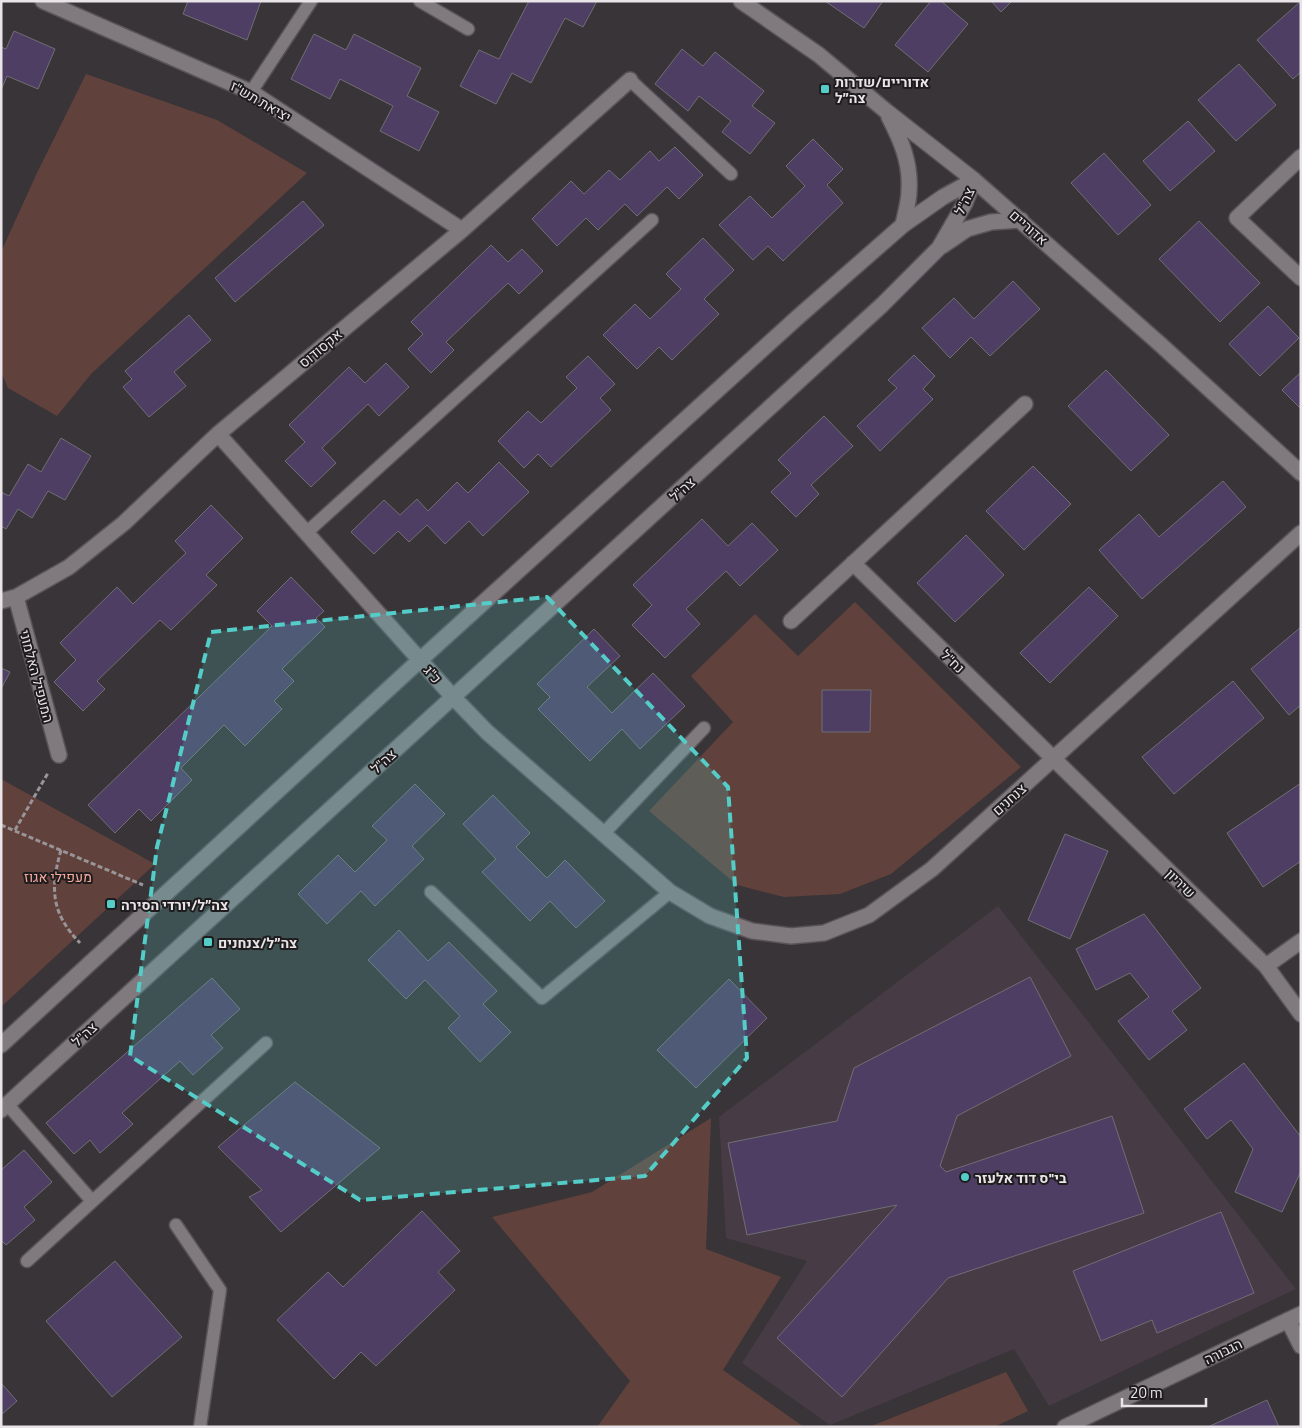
<svg xmlns="http://www.w3.org/2000/svg" width="1302" height="1428" font-family="'Titillium Web',Heebo,sans-serif">
<rect width="100%" height="100%" fill="#393438"/>
<path fill="#473c45" d="M998,906L1296,1289L1049,1406L1014,1349L830,1425L742,1363L807,1261L726,1238L719,1117Z"/>
<path fill="#61413c" d="M86,74L217,120L307,173L91,374L57,416L8,388L1,372V252L36,175Z
M855,602L1021,767L891,874L840,894L784,897L737,885L649,811L733,722L691,676L755,614L798,656Z
M1,779L155,864L1,1007Z
M711,1118L706,1249L781,1277L723,1370L804,1427H597L630,1381L492,1217L592,1192Z
M1006,1372L1028,1411L994,1427H869Z"/>
<path fill="#4e3e63" stroke="#706e74" d="M188,1H261L247,40L183,14Z
M529,1H597L583,27L565,18L531,83L512,73L496,104L460,86L479,50L499,59Z
M825,1H883L864,28Z
M931,1H941L968,24L928,72L895,45Z
M991,1H1012L1001,12Z
M1301,1V72L1293,79L1257,40Z
M14,31L55,49L38,89L7,76L1,90V47L6,49Z
M314,34L346,50L354,34L421,68L407,96L439,112L419,151L380,131L393,106L340,79L330,99L291,79Z
M682,49L703,66L715,52L764,91L752,106L775,123L750,154L722,132L731,121L699,96L688,111L655,84Z
M1239,64L1276,105L1236,141L1198,100Z
M1188,121L1215,151L1170,191L1143,161Z
M813,139L843,169L827,185L843,203L783,261L768,246L753,260L719,225L750,196L772,218L805,186L786,166Z
M675,147L703,175L679,199L667,187L637,216L625,204L598,230L586,218L557,246L532,219L571,181L584,194L609,170L620,180L650,151L659,161Z
M1104,153L1151,205L1118,235L1071,183Z
M303,201L324,225L235,302L215,278Z
M1199,221L1260,283L1220,322L1159,259Z
M703,238L734,270L704,299L719,314L672,360L659,347L637,369L603,335L635,304L650,319L681,289L666,274Z
M491,245L508,262L522,249L543,271L519,294L508,283L446,342L454,350L431,373L408,349L423,334L411,322Z
M1013,281L1040,309L990,356L971,337L950,358L922,328L954,298L974,319Z
M1268,306L1299,338L1260,376L1229,344Z
M189,315L211,340L174,372L186,386L149,417L123,387L132,379L125,371Z
M914,355L935,376L923,389L933,399L880,451L857,426L897,388L888,380Z
M588,356L615,384L600,398L611,410L551,467L538,454L524,468L498,441L528,411L541,423L577,388L566,377Z
M386,363L409,387L379,416L368,404L322,448L336,463L311,487L285,461L305,442L289,425L349,367L365,383Z
M1106,370L1169,435L1131,471L1068,406Z
M1301,372V409L1282,390Z
M824,416L853,446L811,485L819,494L796,517L771,492L791,473L778,460Z
M61,438L91,456L65,500L48,491L32,518L18,509L6,529L1,526V492L9,496L28,464L41,472Z
M499,462L529,492L483,536L469,521L445,544L427,525L409,542L398,531L374,554L351,532L384,500L400,515L417,499L428,511L457,482L468,493Z
M1033,466L1071,504L1024,550L986,511Z
M1223,481L1246,507L1142,599L1099,550L1139,514L1159,537Z
M211,505L243,538L206,575L217,585L171,630L160,620L97,681L105,689L83,711L54,682L76,660L60,643L117,587L133,604L186,553L175,541Z
M702,519L728,546L752,523L778,550L740,586L726,571L686,609L700,624L665,658L632,625L652,605L633,585Z
M966,535L1004,575L955,622L917,583Z
M291,577L324,611L316,618L325,627L282,669L294,681L274,701L282,709L245,746L224,725L181,768L192,780L151,821L139,809L115,833L88,805L272,626L257,611Z
M1089,587L1118,616L1050,683L1020,653Z
M1301,627V705L1289,715L1251,669Z
M594,629L620,656L587,687L612,713L653,673L685,706L640,749L622,729L590,761L538,709L550,697L537,684Z
M1,668L10,672L1,689Z
M1233,681L1264,718L1174,794L1142,757Z
M822,690H871L870,732H822Z
M1301,783V861L1263,887L1227,833Z
M415,784L445,814L412,846L424,859L375,906L361,891L327,924L298,894L338,855L355,872L387,840L372,826Z
M493,795L530,833L516,847L547,878L565,860L605,901L576,928L550,901L530,921L482,872L496,859L463,824Z
M1065,834L1108,851L1070,939L1028,920Z
M1144,914L1201,988L1172,1011L1187,1030L1149,1060L1118,1021L1149,997L1130,973L1096,990L1076,949Z
M399,930L428,961L449,942L497,991L483,1004L511,1032L480,1062L448,1028L460,1016L425,980L406,999L368,960Z
M1030,977L1071,1056L957,1116L940,1166L946,1172L1112,1116L1144,1213L948,1278L842,1397L777,1338L897,1205L747,1235L728,1143L837,1121L854,1068Z
M212,978L240,1009L211,1035L223,1048L193,1075L180,1061L122,1113L133,1124L100,1153L90,1140L74,1154L46,1123Z
M729,979L767,1018L696,1088L657,1050Z
M1244,1063L1301,1137V1171L1282,1212L1235,1192L1253,1149L1231,1120L1207,1139L1184,1109Z
M295,1082L380,1148L281,1232L249,1197L262,1190L218,1147Z
M24,1150L52,1182L24,1207L35,1220L6,1245L1,1240V1170Z
M422,1211L460,1251L438,1272L455,1290L376,1366L361,1352L334,1379L277,1320L328,1272L343,1287Z
M1221,1212L1254,1293L1157,1333L1152,1320L1101,1341L1073,1271Z
M115,1261L182,1337L112,1397L46,1321Z
M1,1383L17,1401L1,1415Z
M1267,1400L1279,1427H1210V1426Z"/>
<g fill="none" stroke-linecap="round" stroke-linejoin="round">
<defs>
<path id="service" d="M420,1L468,29
M630,80L731,174
M251,92L311,1
M306,533L652,220
M603,834L704,728
M431,892L542,998L670,892
M7,1104L92,1201
M176,1225L220,1290L200,1427
M27,1261L266,1043"/>
<path id="minor" d="M43,1L251,92L462,230
M1301,157L1237,218L1301,278
M218,434L453,697L487,732L670,892L710,916L752,931L791,936L824,933L869,915L932,869L1301,533
M853,563L1266,966L1301,1014
M16,597L59,755
M1,601L16,597L69,567L124,523L218,434L462,230L630,80
M791,621L1025,404
M1266,966L1301,941
M1288,1320L1301,1346
M1065,1427L1301,1314"/>
<path id="tertiary" d="M741,1L819,55L886,111L974,180L1161,345L1301,473
M889,117C901,140 911,163 909,191C909,202 905,214 903,225
M942,246L967,229L991,222L1021,220
M1,1045L420,660L798,317L903,225L943,197L974,180
M1,1110L882,305L939,248L965,203L974,180"/>
</defs>
<use href="#service" stroke="#595358" stroke-width="15"/>
<use href="#minor" stroke="#595358" stroke-width="18"/>
<use href="#tertiary" stroke="#595358" stroke-width="18"/>
<path stroke="#989497" stroke-width="3" stroke-dasharray="5 2.5" stroke-linecap="butt" d="M1,825L143,885
M15,830L48,773
M61,850C50,889 51,913 80,943"/>
<use href="#service" stroke="#807a7f" stroke-width="12"/>
<use href="#minor" stroke="#807a7f" stroke-width="15"/>
<use href="#tertiary" stroke="#807a7f" stroke-width="15"/>
</g>
<path fill="#54cdc8" fill-opacity="0.2" stroke="#54cdc8" stroke-width="4" stroke-dasharray="10 6" stroke-linejoin="round" d="M547,597L728,787L747,1058L645,1176L360,1200L130,1056L157,847L211,632Z"/>
<g fill="#54cdc8" stroke="#1f1c1e" stroke-width="2">
<rect x="820" y="84" width="10" height="10" rx="2.5"/>
<rect x="106" y="899" width="10" height="10" rx="2.5"/>
<rect x="203" y="937" width="10" height="10" rx="2.5"/>
<circle cx="965" cy="1177" r="5"/>
</g>
<g text-anchor="middle" dominant-baseline="central" stroke-width="4" stroke-linejoin="round" paint-order="stroke">
<g font-size="14" font-weight="bold" fill="#e8e4e7" stroke="#1f1c1e" text-anchor="start">
<text x="835" y="81">אדוריים/שדרות<tspan x="835" dy="16">צה״ל</tspan></text>
<text x="121" y="904">צה״ל/יורדי הסירה</text>
<text x="218" y="942">צה״ל/צנחנים</text>
<text x="975" y="1177">בי"ס דוד אלעזר</text>
</g>
<g font-size="14" fill="#e8e4e7" stroke="#1f1c1e">
<text transform="translate(261 101) rotate(30)">יציאת תש"ז</text>
<text transform="translate(964 201) rotate(-65)">צה"ל</text>
<text transform="translate(1029 227) rotate(41)">אדוריים</text>
<text transform="translate(320 348) rotate(-40)">אקסודוס</text>
<text transform="translate(682 489) rotate(-42)">צה"ל</text>
<text transform="translate(953 661) rotate(44)">נח"ל</text>
<text transform="translate(433 674) rotate(49)">כ"ג</text>
<text transform="translate(37 676) rotate(75)">המעפיל האלמוני</text>
<text transform="translate(383 761) rotate(-42)">צה"ל</text>
<text transform="translate(1009 799) rotate(-42)">צנחנים</text>
<text transform="translate(1181 883) rotate(44)">שיריון</text>
<text transform="translate(84 1034) rotate(-42)">צה"ל</text>
<text transform="translate(1223 1351) rotate(-26)">הגבורה</text>
</g>
<g font-size="14" fill="#f7a99d" stroke="#1f1c1e">
<text x="58" y="876">מעפילי אגוז</text>
</g>
</g>
<rect width="1302" height="1428" fill="none" stroke="#e8e4e7" stroke-width="5"/>
<path d="M1122 1398v8h84v-8" fill="none" stroke="#e8e4e7" stroke-width="2.5"/>
<text x="1130" y="1398" font-size="15" fill="#e8e4e7" stroke="#1f1c1e" stroke-width="4" paint-order="stroke">20 m</text>
</svg>
